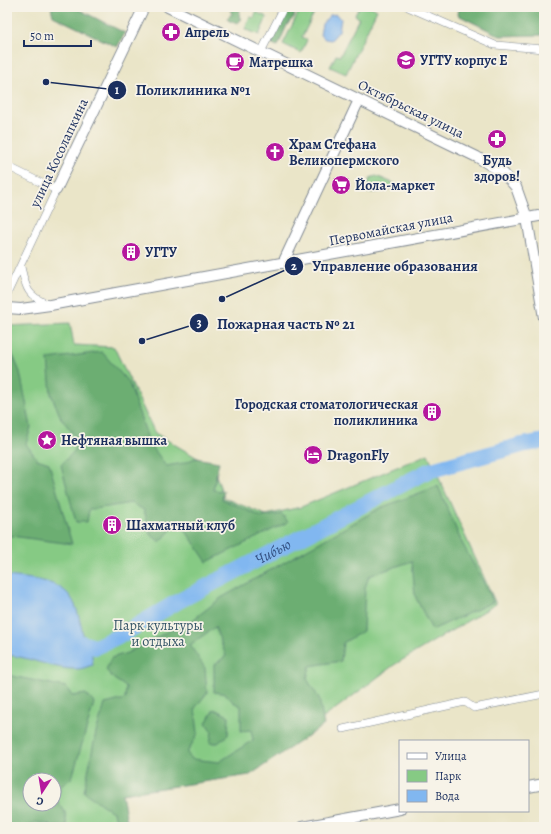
<svg xmlns="http://www.w3.org/2000/svg" width="551" height="834" font-family="Alegreya,serif">
<rect width="100%" height="100%" fill="#f7f3e8"/>
<filter id="ink" filterUnits="userSpaceOnUse"><feTurbulence type="fractalNoise" baseFrequency=".025" numOctaves="2"/><feDisplacementMap in="SourceGraphic" scale="8" xChannelSelector="R" yChannelSelector="G"/><feConvolveMatrix kernelMatrix="1 2 1 2 8 2 1 2 1" color-interpolation-filters="sRGB"/></filter>
<filter id="wash" filterUnits="userSpaceOnUse"><feTurbulence type="fractalNoise" baseFrequency=".012" numOctaves="4" result="noise"/><feDisplacementMap in="SourceGraphic" scale="16" xChannelSelector="R" yChannelSelector="G"/><feGaussianBlur stdDeviation="0.9" result="paint"/><feColorMatrix in="noise" values="0 0 0 0 0 0 0 0 0 0 0 0 0 0 0 0 0 1.4 0 .05"/><feComposite in="paint" operator="in"/></filter>
<g filter="url(#wash)">
<rect width="100%" height="100%" fill="#eae5c8"/>
<path fill="#86ca84" stroke="#507c71" fill-rule="evenodd" d="M301,7H317L302,37L307,40L301,53L283,44Z
M359,7H372L377,10L346,74L330,67L336,55L340,56L359,18L355,15Z
M256,12L267,17L259,35L245,29L250,17L254,18Z
M376,176L398,185L385,191L368,193L366,190L370,178Z
M70,323L74,345L114,347L155,433L213,467L224,498L266,515L301,507L428,454L496,604L394,665L250,773L119,791L125,827H11L7,807V326ZM30,780H54V804H30Z"/>
<path fill="#6cae72" stroke="#446e68" fill-rule="evenodd" d="M51,7H74L125,33L117,47L53,16Z
M231,7H237L240,10L239,17L242,19L238,23L229,21L227,18L232,14L230,10Z
M286,7H296L294,17L287,25L278,46L271,44L269,41L275,33Z
M459,7H544V35L500,36L458,15Z
M7,341L20,372L31,427L26,444L37,459L49,463L72,544L11,536L7,533Z
M102,352L129,383L149,442L166,466L184,463L195,458L219,462L213,490L224,491L222,499L262,517L282,514L288,522L207,562L177,518L170,531L160,542L150,534L144,510L131,503L89,510L87,522H76L61,465L75,450V436L61,418L51,394L48,359Z
M438,486L462,543L490,594L493,602L432,630L415,596L412,561L369,576L365,588L363,631L343,643L341,661L310,666L307,679L319,698L324,725L250,775L122,794L128,827H116L117,824L114,813L84,792L96,732L105,704L125,699L126,687L114,679L106,670L111,658L127,653L172,629H181L221,598L380,508ZM215,627L226,656L214,665V692L226,694L233,702L241,706V731L251,730L253,740L219,762L192,759L187,753L198,733L195,708L207,693L205,668L190,645Z
M7,675L66,687L72,696L86,694L94,703L72,778L61,786L57,800L65,812L67,827H51L50,825L35,822L28,827H7ZM30,780H54V804H30Z
M214,709L229,716L228,735L218,743H210L212,732L206,723Z"/>
<path fill="#81b7f0" stroke="#4e73a7" d="M337,14L341,19L339,31L331,40L325,39L320,35L322,24L330,15Z
M7,576C29,579 62,579 73,601C79,612 81,627 84,639L90,640L93,665C88,666 83,669 78,669C54,670 31,657 7,655Z"/>
<g fill="none" stroke-linecap="round" stroke-linejoin="round">
<path stroke="#81b7f0" stroke-width="16" id="s1" d="M71,640L95,647L123,634L177,602L428,471L522,445L544,441"/>
</g>
</g>
<g filter="url(#ink)">
<g fill="none" stroke-linecap="round" stroke-linejoin="round">
<defs>
<path id="street" d="M408,7L495,45L544,49
M261,52L284,7
M7,166L56,190L7,294
M21,267C26,288 27,296 48,304
M343,729L465,702L474,708L544,694"/>
<path id="secondary" d="M168,7L477,157L503,173L516,187L527,218L544,318
M56,190L144,7
M283,263L359,100
M7,308L21,309L50,305L544,215
M528,787L544,784
M302,827L400,809"/>
</defs>
<use href="#street" stroke="#828a93" stroke-width="8"/>
<use href="#secondary" stroke="#828a93" stroke-width="12"/>
<use href="#street" stroke="#fff" stroke-width="7"/>
<use href="#secondary" stroke="#fff" stroke-width="10"/>
</g>
</g>
<defs>
<symbol id="pharmacy-disc" viewBox="-11 -11 22 22"><circle r="9.5" fill="#b5179e" stroke="#f7f3e8"/><path d="M-2-6h4v4h4v4h-4v4h-4v-4h-4v-4h4Z" fill="#fff"/></symbol>
<symbol id="university-disc" viewBox="-11 -11 22 22"><circle r="9.5" fill="#b5179e" stroke="#f7f3e8"/><path d="M0-5L7-2L0 1L-7-2ZM-4 1L0 2.5L4 1V4Q0 6-4 4Z" fill="#fff"/></symbol>
<symbol id="cafe-disc" viewBox="-11 -11 22 22"><circle r="9.5" fill="#b5179e" stroke="#f7f3e8"/><path d="M-5.5-4.5H6V0H3Q3 3.5 0 3.5H-2.5Q-5.5 3.5-5.5 0ZM3-3.2v2h1.7v-2ZM-6 4.5H4V6H-6Z" fill="#fff"/></symbol>
<symbol id="church-disc" viewBox="-11 -11 22 22"><circle r="9.5" fill="#b5179e" stroke="#f7f3e8"/><path d="M-1.2-6h2.4v3.5h3.3v2.4h-3.3V6h-2.4V-.1h-3.3v-2.4h3.3Z" fill="#fff"/></symbol>
<symbol id="supermarket-disc" viewBox="-11 -11 22 22"><circle r="9.5" fill="#b5179e" stroke="#f7f3e8"/><path d="M-6-5.5h2.5l.6 2H6L4.5 2H-2.5L-4.4-4H-6ZM-1.5 3.2a1.3 1.3 0 1 0 .1 0ZM3 3.2a1.3 1.3 0 1 0 .1 0Z" fill="#fff"/></symbol>
<symbol id="building-disc" viewBox="-11 -11 22 22"><circle r="9.5" fill="#b5179e" stroke="#f7f3e8"/><path d="M-4-6H4V6H1V3H-1V6H-4ZM-2.5-4.3h1.7v1.8h-1.7ZM.8-4.3h1.7v1.8H.8ZM-2.5-1h1.7V.8h-1.7ZM.8-1h1.7V.8H.8Z" fill="#fff"/></symbol>
<symbol id="sight-disc" viewBox="-11 -11 22 22"><circle r="9.5" fill="#b5179e" stroke="#f7f3e8"/><path d="M0-6L1.8-2.2L6-1.7L2.9 1.2L3.7 5.4L0 3.3L-3.7 5.4L-2.9 1.2L-6-1.7L-1.8-2.2Z" fill="#fff"/></symbol>
<symbol id="hotel-disc" viewBox="-11 -11 22 22"><circle r="9.5" fill="#b5179e" stroke="#f7f3e8"/><path d="M-6-4.5h1.5V1H6V5H4.5V3h-9V5H-6ZM-4 0a1.8 1.8 0 1 1 3.6 0ZM.5 0V-2.5h3Q6-2.5 6 0Z" fill="#fff"/></symbol>
</defs>
<g fill-rule="evenodd">
<use href="#pharmacy-disc" x="160" y="21" width="22" height="22"/>
<use href="#university-disc" x="395" y="49" width="22" height="22"/>
<use href="#cafe-disc" x="224" y="51" width="22" height="22"/>
<use href="#pharmacy-disc" x="486" y="128" width="22" height="22"/>
<use href="#church-disc" x="264" y="141" width="22" height="22"/>
<use href="#supermarket-disc" x="330" y="174" width="22" height="22"/>
<use href="#building-disc" x="120" y="241" width="22" height="22"/>
<use href="#building-disc" x="421" y="401" width="22" height="22"/>
<use href="#sight-disc" x="36" y="429" width="22" height="22"/>
<use href="#hotel-disc" x="302" y="444" width="22" height="22"/>
<use href="#building-disc" x="101" y="514" width="22" height="22"/>
</g>
<g text-anchor="middle" dominant-baseline="central" stroke-width="3.5" stroke-linejoin="round" paint-order="stroke">
<g font-size="14" font-weight="bold" fill="#1b2f5e" stroke="#f7f3e8" text-anchor="start">
<text x="185" y="32">Апрель</text>
<text x="420" y="60">УГТУ корпус Е</text>
<text x="249" y="62">Матрешка</text>
<text x="289" y="144">Храм Стефана<tspan x="289" dy="16">Великопермского</tspan></text>
<text x="497" y="160" text-anchor="middle">Будь<tspan x="497" dy="16">здоров!</tspan></text>
<text x="355" y="185">Йола-маркет</text>
<text x="145" y="252">УГТУ</text>
<text x="418" y="404" text-anchor="end">Городская стоматологическая<tspan x="418" dy="16">поликлиника</tspan></text>
<text x="61" y="440">Нефтяная вышка</text>
<text x="327" y="455">DragonFly</text>
<text x="126" y="525">Шахматный клуб</text>
</g>
<g font-size="14" fill="#1b2f5e" stroke="#f7f3e8">
<text transform="translate(411 109) rotate(26)">Октябрьская улица</text>
<text transform="translate(59 153) rotate(-65)">улица Косолапкина</text>
<text transform="translate(391 229) rotate(-11)">Первомайская улица</text>
</g>
<g font-size="14" fill="#365668" stroke="#f7f3e8">
<text x="158" y="625">Парк культуры<tspan x="158" dy="16">и отдыха</tspan></text>
</g>
<g font-size="15" font-style="italic" fill="#345182" stroke="#f7f3e8">
<text stroke="none"><textPath href="#s1" startOffset="227">Чибью</textPath></text>
</g>
</g>
<path fill="none" stroke="#1b2f5e" stroke-width="1.5" d="M46 82L117 90M222 299L294 266M142 341L199 323"/>
<g fill="#1b2f5e" stroke="#f7f3e8" stroke-width="1.5">
<circle cx="46" cy="82" r="4"/>
<circle cx="222" cy="299" r="4"/>
<circle cx="142" cy="341" r="4"/>
<circle cx="117" cy="90" r="10"/>
<circle cx="294" cy="266" r="10"/>
<circle cx="199" cy="323" r="10"/>
</g>
<g font-size="12" text-anchor="middle" font-weight="bold" fill="#fff">
<text x="117" y="94">1</text>
<text x="294" y="270">2</text>
<text x="199" y="327">3</text>
</g>
<g font-size="15" text-anchor="middle" font-weight="bold" fill="#1b2f5e" stroke="#f7f3e8" stroke-width="3.5" stroke-linejoin="round" paint-order="stroke">
<text x="193" y="95">Поликлиника №1</text>
<text x="395" y="271">Управление образования</text>
<text x="286" y="329">Пожарная часть № 21</text>
</g>
<rect width="551" height="834" fill="none" stroke="#f7f3e8" stroke-width="24"/>
<rect x="399" y="740" width="130" height="72" fill="#f7f3e8" stroke="#9fa5b1"/>
<rect x="407" y="753" width="20" height="6" fill="#ffffff" stroke="#9fa5b1"/>
<text x="435" y="760" font-size="12" fill="#1b2f5e">Улица</text>
<rect x="407" y="770" width="20" height="12" fill="#86ca84" stroke="#9fa5b1"/>
<text x="435" y="780" font-size="12" fill="#1b2f5e">Парк</text>
<rect x="407" y="790" width="20" height="12" fill="#81b7f0" stroke="#9fa5b1"/>
<text x="435" y="800" font-size="12" fill="#1b2f5e">Вода</text>
<g transform="translate(42 792) rotate(192)"><circle r="19" fill="#f7f3e8" stroke="#9fa5b1"/>
<path d="M0-3L7 15L0 10L-7 15Z" fill="#b5179e"/>
<text y="-6" font-size="11" font-weight="bold" text-anchor="middle" fill="#1b2f5e">С</text>
</g>
<path d="M24 40v6h67v-6" fill="none" stroke="#1b2f5e" stroke-width="2"/>
<text x="30" y="40" font-size="12" fill="#1b2f5e" stroke="#f7f3e8" stroke-width="3" paint-order="stroke">50 m</text>
</svg>
